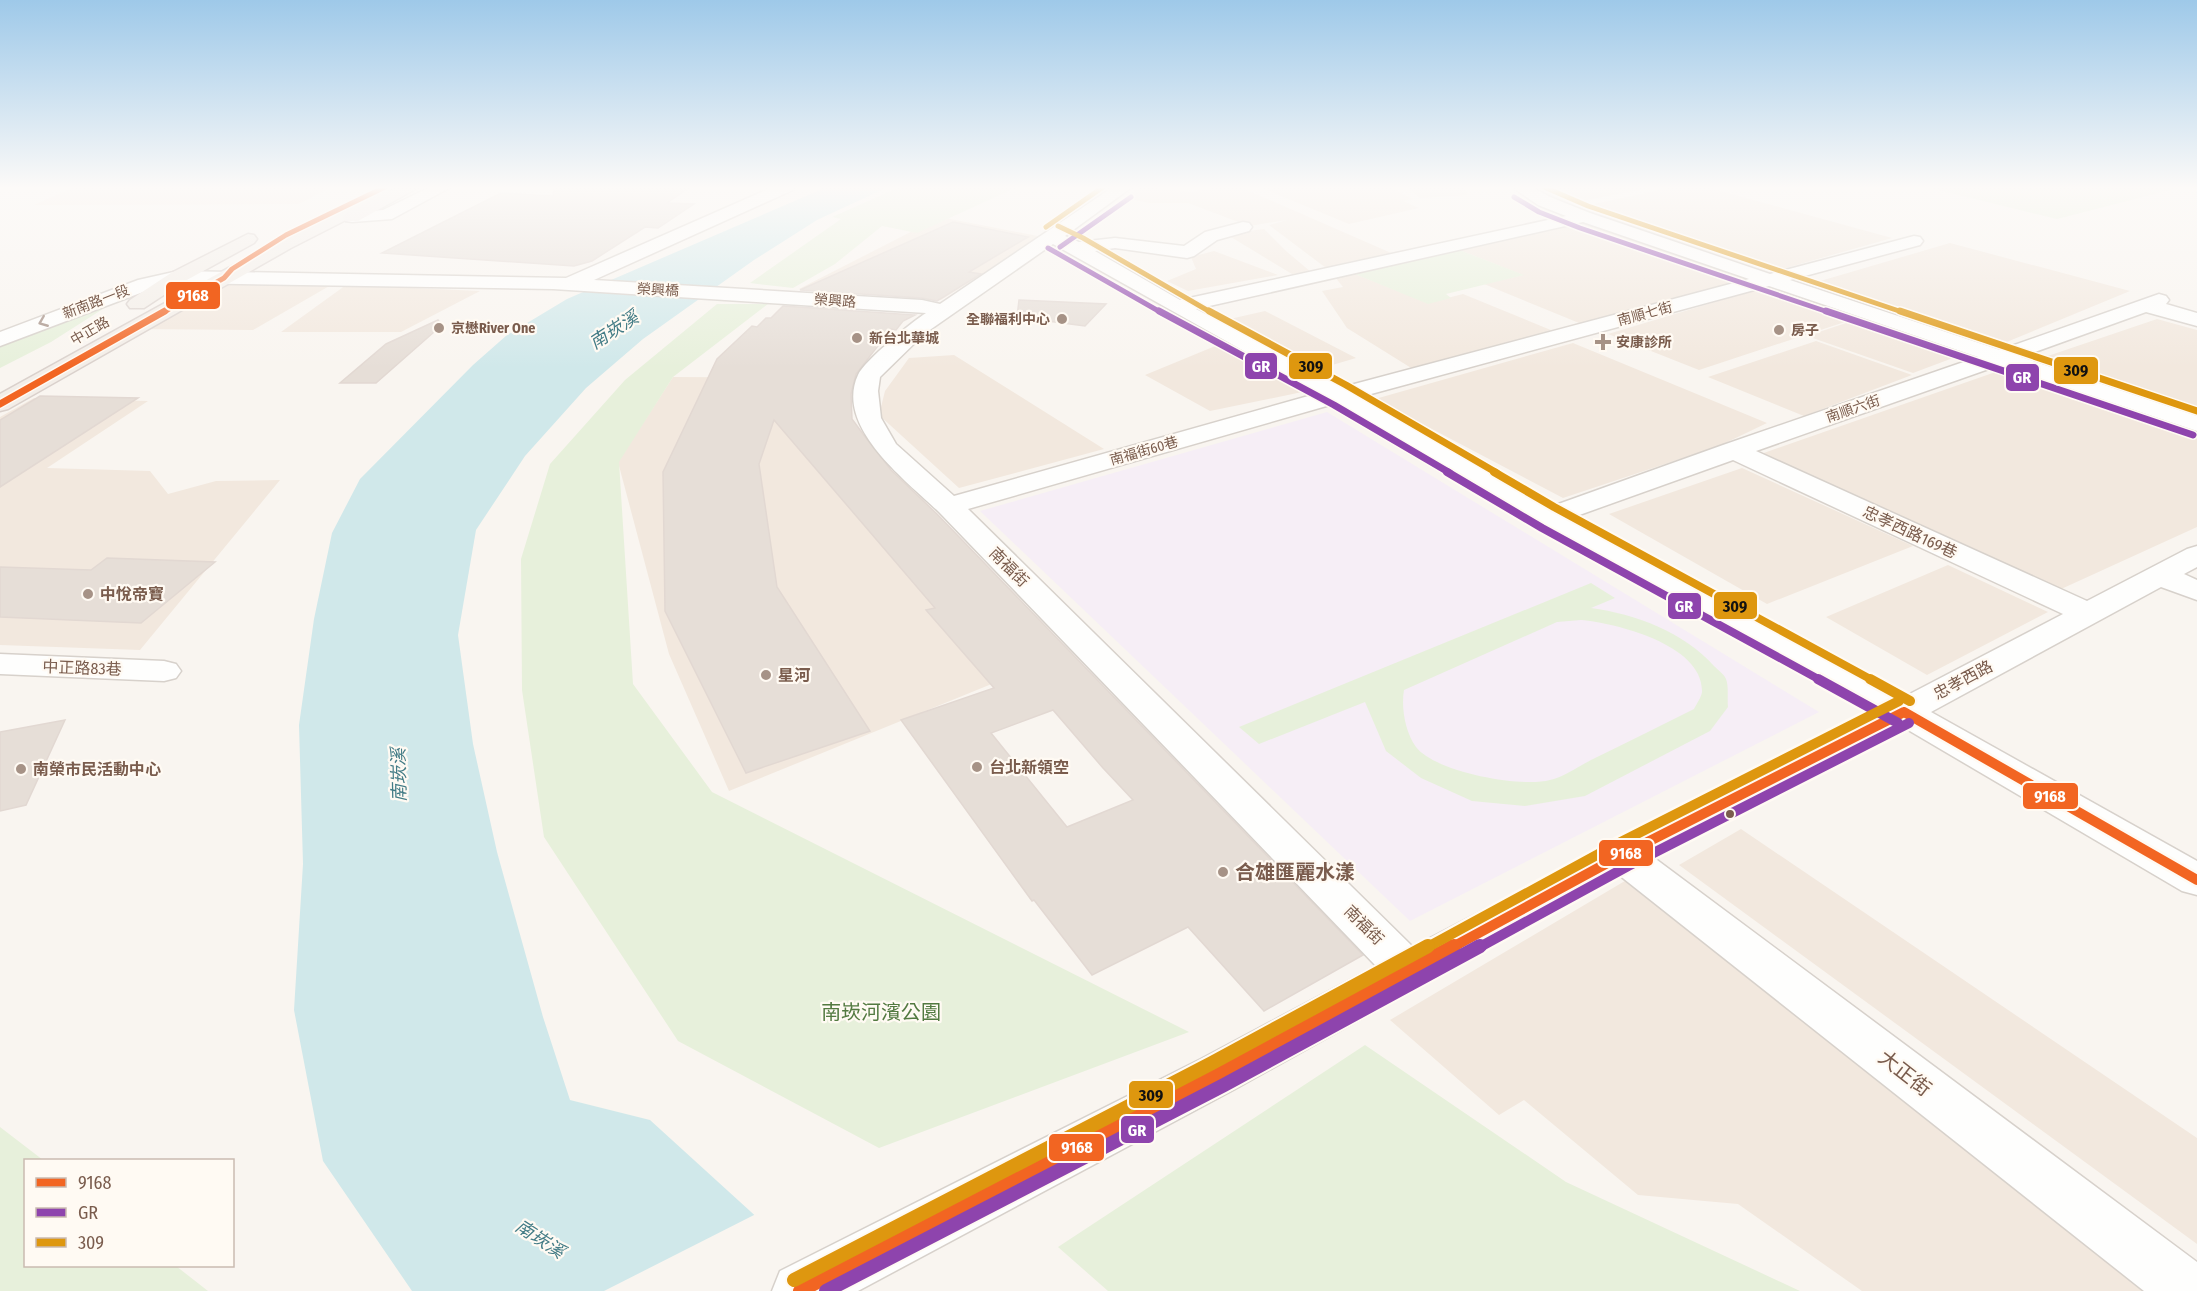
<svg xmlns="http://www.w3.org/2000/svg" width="2197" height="1291" font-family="'Fira Sans Condensed','Noto Sans TC',sans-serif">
<rect width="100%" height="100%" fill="#f9f5f0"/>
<path fill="#f2e8de" d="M1140,187L1193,192L1218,187H1240L1398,256L1330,271L1269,225L1287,220L1249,226L1188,203H1149L1135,200L1129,195Z
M1259,187H1389L1413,199L1403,201L1419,208L1349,224Z
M1406,187H1463L1468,195L1420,198Z
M1527,187H1655L1571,203Z
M1674,187H1706L1892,238L1772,272L1575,208Z
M940,217L1043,237L941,300L799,289Z
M1587,220L1764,280L1584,325L1484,284L1523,275L1457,249Z
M1264,229L1286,251L1311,272L1292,274L1226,234Z
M1950,243L2130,291L1997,346L1810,284Z
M1214,251L1278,275L1188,291L1167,281L1196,269L1191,257Z
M1350,272L1428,303L1463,294L1558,333L1416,371L1347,328L1322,291L1343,287L1335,277Z
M338,281L253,330L136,329L227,285Z
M346,285L480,291L401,332H281Z
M1762,288L1854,319L1699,370L1608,334Z
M1265,311L1356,358L1312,371L1221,321Z
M2157,319L2197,330V409L2039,359Z
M1855,320L1961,355L1913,373L1807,336Z
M1816,341L1912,375L1804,416L1708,377Z
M1225,342L1307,391L1210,411L1145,375Z
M1573,343L1767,423L1719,446L1563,498L1375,399Z
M954,355L1104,449L959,488L879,415L885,391L909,358Z
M2007,368L2197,431V527L2059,590L1761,454Z
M673,377L854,378L847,433L1070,652L729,791L669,654L618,462Z
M34,398L148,401L47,468L150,471L168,494L216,481L280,480L140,650L0,645V417Z
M1742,468L1913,546L1767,604L1609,514Z
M1948,565L2048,612L1927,675L1826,617Z
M1741,829L2197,1138V1244L1679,865Z
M1640,872L2178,1291H1862L1738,1204L1638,1195L1524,1100L1499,1115L1390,1020Z"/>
<path fill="#f6e8e1" d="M74,187H331L299,204L34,205Z"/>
<path fill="#f6eef6" d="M1327,412L1819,712L1410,921L980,511Z"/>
<path fill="#e7f0db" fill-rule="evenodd" d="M900,187H1017L917,233L882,226L835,264L793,288L750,283L841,219L832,217Z
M1926,187H2182L2057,219Z
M1457,249L1524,275L1446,294L1451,298L1428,304L1350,272Z
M117,300L51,342L0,368V344Z
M717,304H768L673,377L619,462L633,684L712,792L1189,1032L879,1148L678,1041L544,837L522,690L521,559L550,464L625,380Z
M1591,583L1615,598L1591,608C1635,614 1684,632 1714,666C1717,669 1725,675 1726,679C1729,686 1727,700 1728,707L1710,731L1585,796L1525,806L1472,801L1421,778L1386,751L1365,702L1259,744L1239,727ZM1581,620C1616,623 1704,645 1702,692C1701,698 1697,703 1694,709C1660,726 1626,743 1591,760C1579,766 1564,777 1550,780C1521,788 1435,772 1416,747C1405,732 1401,707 1404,690L1557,622Z
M1365,1045L1566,1182L1800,1291H1108L1058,1247Z
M0,1127L43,1160H26V1266H176L208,1291H0Z"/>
<path fill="#d0e8ea" d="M827,187H888L817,220L754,260L643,339L586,388L525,456L476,530L458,635L473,744L497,852L543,1017L570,1100L650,1120L838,1291H412L323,1161L294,1010L303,864L299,725L314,619L332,533L360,479L473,365L507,335L567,299Z"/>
<path fill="#f9f5f0" d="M756,1214L841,1291H604Z"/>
<path fill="#e6ded7" stroke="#e2d8d2" stroke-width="1.5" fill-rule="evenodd" d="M554,187H690L667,203L694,204L658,228L645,227L592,261L574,266L382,253L501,193L553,196Z
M953,222L1028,237L969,272L981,274L937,301L922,298L800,290Z
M1019,300L1106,304L1085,326L1017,317Z
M783,306L915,315L903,321L896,330L891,329L856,374L851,394L852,419L863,434L891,470L937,514L1363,955L1264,1011L1188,927L1092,975L1034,900L1032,901L901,720L994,688L926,610L935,608L774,420L759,464L777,587L870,731L746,773L665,611L663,472L717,359L752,326L757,327L766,318H771ZM1053,710L1103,768L1133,800L1067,827L991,733Z
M438,320L442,325L376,383H340L386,344Z
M40,396L138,398L0,487V420Z
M107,558L215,562L141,623L0,617V567L91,570Z
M65,720L26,805L0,811V732Z"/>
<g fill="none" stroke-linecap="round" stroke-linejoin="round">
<defs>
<path id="minor" d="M430,187H451L392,219L352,222L346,221L343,217L346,213L383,210Z
M773,187H795L793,190L594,280L922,300L940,304L1113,187H1132L1065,236L1079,242L1115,238L1184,246L1205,232L1243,222L1249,223L1252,227L1249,231L1217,240L1194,256L1187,258L1115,248L1095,251L1180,300L1566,216L1538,205L1512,187H1532L1550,197L1590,213L1770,274L1914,236L1920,237L1923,241L1920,245L1790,280L2000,350L2159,294L2166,296L2169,300L2166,304L2197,313V326L2146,312L2021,357L2197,416V431L2000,365L1756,451L2087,601L2187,549L2197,546V567L2184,574L2197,580V600L2161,587L1931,712L2197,861V895L2182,891L1903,727L1653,857L2197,1262V1291H2144L1619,875L1235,1089L858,1291H772L780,1271L1201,1059L1376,966L939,512C907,481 834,427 858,375C864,361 912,322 926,313L553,289L178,283L151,289L0,346V332L138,280L178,271L566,278ZM1583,222L1749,279L1343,387L1196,309ZM1053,244L1319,393L954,496L896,444L881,418L878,391L880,377L924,334ZM1769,286L1978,357L1723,445L1550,507L1360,397ZM1337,403L1538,523L1876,712L1608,845L1413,947L968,509ZM1733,460L2063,614L1904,697L1571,518Z
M0,654L164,661L176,664L181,671L176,678L164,681L0,674Z"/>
<path id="major" d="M385,189L393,194L391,197L291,248L8,409L0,411V394L279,240Z
M248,234L254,235L257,239L254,243L185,281L144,308H130L127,304L130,300L171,273Z"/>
<path id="highway" d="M398,187H419L358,221H346L343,217L346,213Z"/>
</defs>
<use href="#minor" stroke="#d7d1cb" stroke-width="3"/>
<use href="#major" stroke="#dad1cc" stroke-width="3"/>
<use href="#highway" stroke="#dad1cc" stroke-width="3"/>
<use href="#minor" fill="#fefefd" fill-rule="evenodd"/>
<use href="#major" fill="#f3eee8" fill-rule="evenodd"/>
<use href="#highway" fill="#f2eae7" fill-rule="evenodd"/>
<defs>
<path id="bus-1-far3" d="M162,313L224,278L232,269L286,235L385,187"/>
<path id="bus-1-far2" d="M0,404L165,311"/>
<path id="bus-1-far1" d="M1904,712L2197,880
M1451,948L1622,855L1904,712"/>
<path id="bus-1" d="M800,1291L1218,1074L1454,946"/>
<path id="bus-2-far4" d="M1514,197L1539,212L1580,228L1831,313
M1060,247L1131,197
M1048,248L1162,313"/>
<path id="bus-2-far3" d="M1159,311L1334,405L1450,473
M1826,311L2193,435"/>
<path id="bus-2-far2" d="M1447,472L1542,528L1820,680"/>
<path id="bus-2-far1" d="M1818,679L1898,723
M1478,948L1628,866L1909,723"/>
<path id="bus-2" d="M826,1291L1224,1085L1480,946"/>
<path id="bus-3-far4" d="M1544,187L1588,206L1905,313
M1058,226L1083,238L1212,313
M1046,227L1103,187"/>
<path id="bus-3-far3" d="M1209,311L1346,385L1497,473
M1900,311L2197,411"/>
<path id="bus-3-far2" d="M1494,472L1554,507L1872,680"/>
<path id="bus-3-far1" d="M1870,679L1910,701
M1426,948L1617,844L1899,701"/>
<path id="bus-3" d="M794,1280L1212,1063L1428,946"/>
</defs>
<use href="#bus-1-far3" stroke="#fffaf3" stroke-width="8"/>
<use href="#bus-1-far2" stroke="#fffaf3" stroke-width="10"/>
<use href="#bus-1-far1" stroke="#fffaf3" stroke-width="15"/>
<use href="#bus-1" stroke="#fffaf3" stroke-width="18"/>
<use href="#bus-2-far4" stroke="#fffaf3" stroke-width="8"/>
<use href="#bus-2-far3" stroke="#fffaf3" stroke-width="10"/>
<use href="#bus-2-far2" stroke="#fffaf3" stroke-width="12"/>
<use href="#bus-2-far1" stroke="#fffaf3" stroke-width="15"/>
<use href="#bus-2" stroke="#fffaf3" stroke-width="18"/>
<use href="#bus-3-far4" stroke="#fffaf3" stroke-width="8"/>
<use href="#bus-3-far3" stroke="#fffaf3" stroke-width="10"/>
<use href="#bus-3-far2" stroke="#fffaf3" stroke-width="12"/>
<use href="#bus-3-far1" stroke="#fffaf3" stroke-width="15"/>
<use href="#bus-3" stroke="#fffaf3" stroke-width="18"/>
<use href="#bus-1-far3" stroke="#f26522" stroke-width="5"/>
<use href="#bus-1-far2" stroke="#f26522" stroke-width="7"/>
<use href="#bus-1-far1" stroke="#f26522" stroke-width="10"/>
<use href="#bus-1" stroke="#f26522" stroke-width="14"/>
<use href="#bus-2-far4" stroke="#8e44ad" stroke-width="5"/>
<use href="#bus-2-far3" stroke="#8e44ad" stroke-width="7"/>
<use href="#bus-2-far2" stroke="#8e44ad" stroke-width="8"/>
<use href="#bus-2-far1" stroke="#8e44ad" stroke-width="10"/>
<use href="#bus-2" stroke="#8e44ad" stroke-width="14"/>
<use href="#bus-3-far4" stroke="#de970f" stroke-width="5"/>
<use href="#bus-3-far3" stroke="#de970f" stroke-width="7"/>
<use href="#bus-3-far2" stroke="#de970f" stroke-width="8"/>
<use href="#bus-3-far1" stroke="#de970f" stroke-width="10"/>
<use href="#bus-3" stroke="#de970f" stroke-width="14"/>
</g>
<defs><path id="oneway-chevron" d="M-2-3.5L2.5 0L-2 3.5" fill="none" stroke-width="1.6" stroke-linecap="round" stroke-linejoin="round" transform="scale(1.5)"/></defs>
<use stroke="#a8958b" href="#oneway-chevron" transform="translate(43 322) rotate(158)"/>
<linearGradient id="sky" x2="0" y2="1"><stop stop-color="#9ec9e9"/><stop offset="0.51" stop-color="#fcfaf8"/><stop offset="1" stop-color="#fcfaf8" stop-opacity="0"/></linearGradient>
<rect width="2197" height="368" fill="url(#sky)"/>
<g fill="#a69286" stroke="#fffaf3" stroke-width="2">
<circle cx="1062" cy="319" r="6"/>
<circle cx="439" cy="328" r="6"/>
<circle cx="1779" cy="330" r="6"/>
<circle cx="857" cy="338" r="6"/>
<path d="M1600 333h6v6h6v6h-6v6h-6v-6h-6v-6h6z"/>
<circle cx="88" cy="594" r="6"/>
<circle cx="766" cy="675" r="6"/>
<circle cx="977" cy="767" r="6"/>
<circle cx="21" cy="769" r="6"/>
<circle cx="1223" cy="872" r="6"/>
</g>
<circle fill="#7a5c4d" stroke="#fffaf3" stroke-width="2" cx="1730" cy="814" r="5"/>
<g text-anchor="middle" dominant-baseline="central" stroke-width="4.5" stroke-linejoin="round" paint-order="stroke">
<g font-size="14" fill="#7a5c4d" stroke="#fffaf3">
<text transform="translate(658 290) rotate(3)">榮興橋</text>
<text transform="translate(835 301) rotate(4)">榮興路</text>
<text transform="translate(96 302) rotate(-21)">新南路一段</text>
<text transform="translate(1645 314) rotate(-15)">南順七街</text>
<text transform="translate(90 331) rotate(-30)">中正路</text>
<text transform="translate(1853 409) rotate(-19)">南順六街</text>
<text transform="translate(1144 451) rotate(-16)">南福街60巷</text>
</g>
<g font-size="14" font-weight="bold" fill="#7a5c4d" stroke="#fffaf3" text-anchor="start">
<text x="1050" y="319" text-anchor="end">全聯福利中心</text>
<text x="451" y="328">京懋River One</text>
<text x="1791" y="330">房子</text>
<text x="869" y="338">新台北華城</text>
<text x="1616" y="342">安康診所</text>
</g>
<g font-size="16" fill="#7a5c4d" stroke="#fffaf3">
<text transform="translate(1910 532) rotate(25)">忠孝西路169巷</text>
<text transform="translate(1009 567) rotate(45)">南福街</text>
<text transform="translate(82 668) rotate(2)">中正路83巷</text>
<text transform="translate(1963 680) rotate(-28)">忠孝西路</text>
<text transform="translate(1364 925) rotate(45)">南福街</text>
</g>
<g font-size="16" font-weight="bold" fill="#7a5c4d" stroke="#fffaf3" text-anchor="start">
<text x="100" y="594">中悅帝寶</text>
<text x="778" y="675">星河</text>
<text x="989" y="767">台北新領空</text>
<text x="33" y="769">南榮市民活動中心</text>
</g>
<g font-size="18" font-style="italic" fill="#437c86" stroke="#fffaf3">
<text transform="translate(614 330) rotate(-33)">南崁溪</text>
<text transform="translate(399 775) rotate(-91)">南崁溪</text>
<text transform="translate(540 1239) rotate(33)">南崁溪</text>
</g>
<g font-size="20" font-weight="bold" fill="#7a5c4d" stroke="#fffaf3" text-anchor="start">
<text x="1235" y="872">合雄匯麗水漾</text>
</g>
<g font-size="20" fill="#537a41" stroke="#fffaf3">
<text x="881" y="1012">南崁河濱公園</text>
</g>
<g font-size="20" fill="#7a5c4d" stroke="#fffaf3">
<text transform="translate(1905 1073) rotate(38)">大正街</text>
</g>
</g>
<g stroke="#fffaf3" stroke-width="2">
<rect x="165" y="281" width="56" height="29" rx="6" fill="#f26522"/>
<rect x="1288" y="352" width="45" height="28" rx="6" fill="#de970f"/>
<rect x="1244" y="352" width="34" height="28" rx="6" fill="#8e44ad"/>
<rect x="2053" y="356" width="46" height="29" rx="6" fill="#de970f"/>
<rect x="2005" y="363" width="35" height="29" rx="6" fill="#8e44ad"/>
<rect x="1713" y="591" width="45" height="29" rx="6" fill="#de970f"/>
<rect x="1667" y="592" width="35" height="28" rx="6" fill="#8e44ad"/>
<rect x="2022" y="782" width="57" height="28" rx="6" fill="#f26522"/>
<rect x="1598" y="839" width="56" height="28" rx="6" fill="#f26522"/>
<rect x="1128" y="1080" width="46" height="29" rx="6" fill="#de970f"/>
<rect x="1120" y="1115" width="35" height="29" rx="6" fill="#8e44ad"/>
<rect x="1048" y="1133" width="57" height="29" rx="6" fill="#f26522"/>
</g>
<g font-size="16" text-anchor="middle" font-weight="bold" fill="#fff">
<text x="193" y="301">9168</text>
<text x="1261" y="372">GR</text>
<text x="2022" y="383">GR</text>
<text x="1684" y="612">GR</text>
<text x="2050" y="802">9168</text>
<text x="1626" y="859">9168</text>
<text x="1137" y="1136">GR</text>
<text x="1077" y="1153">9168</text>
</g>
<g font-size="16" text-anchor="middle" font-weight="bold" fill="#111">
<text x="1311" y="372">309</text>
<text x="2076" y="376">309</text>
<text x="1735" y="612">309</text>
<text x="1151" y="1101">309</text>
</g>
<rect x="24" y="1159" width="210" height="108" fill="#fffaf3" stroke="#cabbb1" stroke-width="1.5"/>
<rect x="36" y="1178" width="30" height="9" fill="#f26522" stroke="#cabbb1" stroke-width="1.5"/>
<text x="78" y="1189" font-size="18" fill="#7a5c4d">9168</text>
<rect x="36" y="1208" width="30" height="9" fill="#8e44ad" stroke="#cabbb1" stroke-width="1.5"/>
<text x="78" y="1219" font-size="18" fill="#7a5c4d">GR</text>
<rect x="36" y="1238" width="30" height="9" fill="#de970f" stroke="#cabbb1" stroke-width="1.5"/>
<text x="78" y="1249" font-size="18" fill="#7a5c4d">309</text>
</svg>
